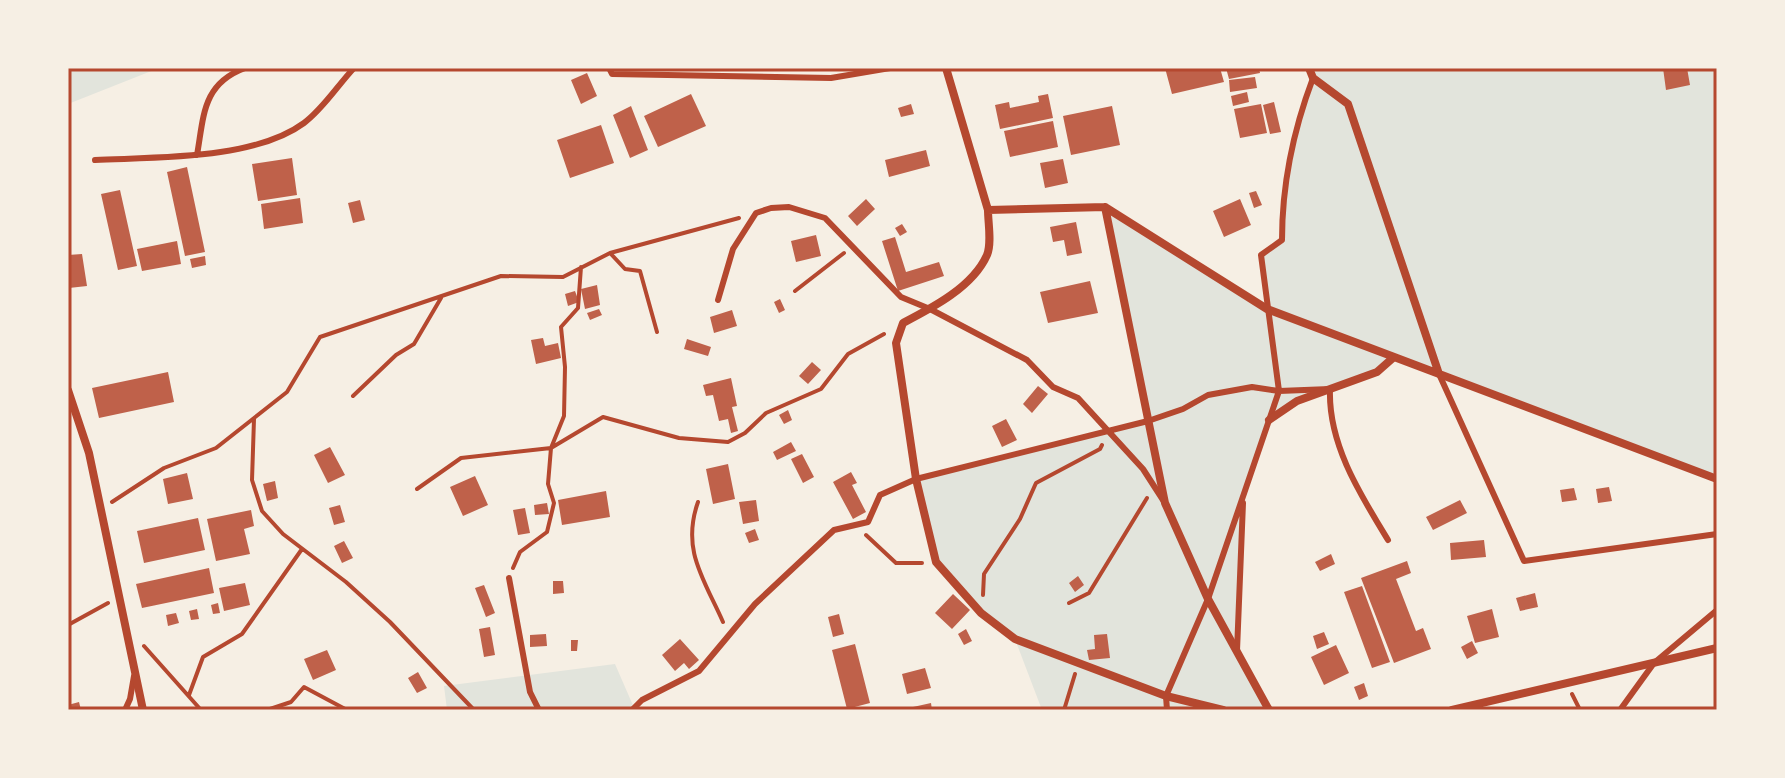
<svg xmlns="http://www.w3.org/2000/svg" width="1785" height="778" font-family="'Alegreya Sans',sans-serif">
<rect width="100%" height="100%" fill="#f6efe4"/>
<path fill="#e2e4dc" d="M68,68H159L68,104Z
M1309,68H1717V479L1394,357L1377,372L1297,401L1269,420L1243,496L1237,651L1269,710H1042L1015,639L981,613L936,562L916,479L1148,421L1105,207L1266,308L1261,255L1282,240C1282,183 1293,131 1313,78Z
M615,664L635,710H447L444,686Z"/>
<path fill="#bf614a" d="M1165,68H1220L1224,82L1172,94Z
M1226,68H1259L1260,73L1229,79Z
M1663,68H1687L1690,85L1666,90Z
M587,73L597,96L581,104L571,80Z
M1255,77L1257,88L1230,92L1229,80Z
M1247,92L1249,102L1233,106L1231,96Z
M691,94L706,126L658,147L644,116Z
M1048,94L1053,118L1000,129L995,105L1009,102L1010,108L1039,102L1038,96Z
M1274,102L1281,132L1270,134L1263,105Z
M911,104L914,114L901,117L898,108Z
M1261,104L1267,133L1240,138L1234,109Z
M631,106L648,150L630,158L613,115Z
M1112,106L1120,145L1071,155L1063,116Z
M1053,121L1058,147L1010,157L1004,131Z
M601,125L614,163L570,178L557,140Z
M926,150L930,166L889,177L885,160Z
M292,158L297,195L258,201L252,164Z
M1063,159L1068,183L1045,188L1040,163Z
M187,167L205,252L185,256L167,172Z
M120,190L137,266L118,270L101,194Z
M1256,191L1262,205L1254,208L1249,193Z
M300,198L303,223L264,229L261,204Z
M866,199L875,209L857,226L848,216Z
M1240,199L1251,225L1224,237L1213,211Z
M360,200L365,220L353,223L348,203Z
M1076,222L1082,253L1067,256L1064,240L1053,242L1050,227Z
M902,224L907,232L900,236L895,228Z
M816,235L821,256L796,262L791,241Z
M895,237L906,272L939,262L944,276L898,291L882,241Z
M177,241L181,264L142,271L137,249Z
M82,254L87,286L69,288L68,255Z
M205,256L206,265L192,268L190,259Z
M1090,281L1098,313L1048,323L1040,292Z
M597,285L600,305L585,309L581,289Z
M575,291L579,302L568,306L565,294Z
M780,299L785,310L779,313L774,302Z
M599,309L602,315L590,320L587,313Z
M732,310L737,326L714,333L710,317Z
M543,338L545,346L558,343L561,358L536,364L531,340Z
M687,339L711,347L708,356L684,349Z
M812,362L821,370L808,384L799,376Z
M168,372L174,402L99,418L92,388Z
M731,378L737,406L732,407L738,431L731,433L728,419L719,421L713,395L706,396L703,385Z
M1038,386L1048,394L1032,413L1023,404Z
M788,410L792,420L784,424L779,415Z
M1006,419L1017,440L1002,447L992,426Z
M791,442L796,451L777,460L773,452Z
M330,447L345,475L328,483L314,455Z
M802,454L814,477L803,483L791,459Z
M728,464L735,499L713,504L706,469Z
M851,472L857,483L852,485L866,512L853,519L833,482Z
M187,473L193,499L168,504L163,479Z
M475,476L488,505L463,516L450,487Z
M275,481L278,498L267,501L263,484Z
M1609,487L1612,501L1598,503L1596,489Z
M1574,488L1577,500L1562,502L1560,490Z
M606,491L610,517L562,525L558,500Z
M756,500L759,521L743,524L739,502Z
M1460,500L1467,513L1433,530L1426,517Z
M547,503L549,514L535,515L534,505Z
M340,505L345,522L334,525L329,508Z
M525,508L530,533L518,535L513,510Z
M251,510L254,526L244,529L250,554L216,561L207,519Z
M198,518L205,550L144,563L137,531Z
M755,529L759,540L749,543L745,533Z
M1484,540L1486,557L1451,560L1450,543Z
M344,541L353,558L342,563L334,546Z
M1331,554L1335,564L1320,571L1315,562Z
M1407,561L1411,573L1396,579L1416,631L1423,628L1431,649L1394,663L1361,578Z
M209,568L214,593L142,608L136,584Z
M1078,576L1084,585L1075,592L1069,583Z
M553,581H563L564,593L553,594Z
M245,583L250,605L224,611L219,588Z
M484,585L495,613L486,617L475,588Z
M1362,586L1390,662L1372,668L1344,592Z
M1535,593L1538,607L1520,611L1516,598Z
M953,594L970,610L952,629L935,613Z
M218,603L220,613L213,614L211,605Z
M197,609L199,619L191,620L189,611Z
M1492,609L1499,637L1475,643L1467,616Z
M176,613L179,623L168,626L166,615Z
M839,614L844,634L833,637L828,617Z
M490,627L495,655L484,657L479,629Z
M966,629L972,641L964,645L958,634Z
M1324,632L1329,644L1317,649L1313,636Z
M546,634L547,646L530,647V635Z
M1107,634L1110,658L1089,660L1087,650L1095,649L1094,635Z
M680,639L699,660L689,669L684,663L675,671L662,655Z
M571,640H578L577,651H571Z
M1472,641L1478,653L1467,659L1461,647Z
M855,644L870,703L847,709L832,650Z
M1336,645L1349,673L1324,685L1311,657Z
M327,650L336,670L313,680L304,659Z
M925,668L931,688L907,694L902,674Z
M418,672L427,688L417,693L408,678Z
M1364,683L1368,696L1359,700L1354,687Z
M79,702L81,710H68V705Z
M931,703L932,710H913V707Z"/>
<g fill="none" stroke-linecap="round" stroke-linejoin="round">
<path stroke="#b5482f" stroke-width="4" d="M610,253L625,269L640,271L657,332
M795,291L844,253
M353,396L396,355L414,344L441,298
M254,419L252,480L262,511L283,534L346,582L390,622L474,710
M417,489L461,458L551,448L603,417L679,438L728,442L745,433L766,413L821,389L848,354L884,334
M112,502L164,468L216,448L287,392L320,337L501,276L563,277L610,253L739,218
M698,502C681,550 704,579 723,622
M866,535L896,563H922
M513,568L520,552L547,532L554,503L548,484L551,448L564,416L565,367L561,327L578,308L581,267
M983,595L984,574L1020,519L1036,483L1100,449L1102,445
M1069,603L1089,593L1147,498
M68,625L108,603
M144,646L201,710
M1572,694L1580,710
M189,695L203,657L242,634L302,549
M267,710L291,702L304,687L347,710
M1064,710L1075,674"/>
<path stroke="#b5482f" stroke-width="6" d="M609,68L612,74L831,78L890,68
M197,155C204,116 202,84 245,68
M95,160C156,157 254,160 304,123C323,109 338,85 354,68
M718,300L733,249L756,213L771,208L789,207L825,218L901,297L930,309L1027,360L1053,387L1078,398L1143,469L1163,500
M1439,374L1524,561L1717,534
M509,578L530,692L539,710
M1237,651L1243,503
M125,710L130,699L134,676
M632,710L642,700L699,671L755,604L834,530L868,522L880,495L916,479L1148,421L1183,409L1208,395L1252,387L1279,391L1330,389C1328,444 1360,494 1388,540
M1167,710L1166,696L1208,599L1279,391L1261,255L1282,240C1282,183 1293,131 1313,78
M1620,710L1654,663L1717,610"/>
<path stroke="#b5482f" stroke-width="8" d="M946,68L988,210L1105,207L1267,309L1717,479
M1309,68L1313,78L1348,104L1439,374
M1105,207L1165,503L1208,599L1269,710
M988,210C988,223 992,243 987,255C973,287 932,308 903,323L896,343L916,479L936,562L981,613L1015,639L1166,696L1223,710
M68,390L89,453L143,710
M1269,420L1297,401L1377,372L1394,357
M1452,710L1717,648"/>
</g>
<rect width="1785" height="778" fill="none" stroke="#f6efe4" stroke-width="140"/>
<rect x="70" y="70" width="1645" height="638" fill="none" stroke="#b5482f" stroke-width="3"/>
</svg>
